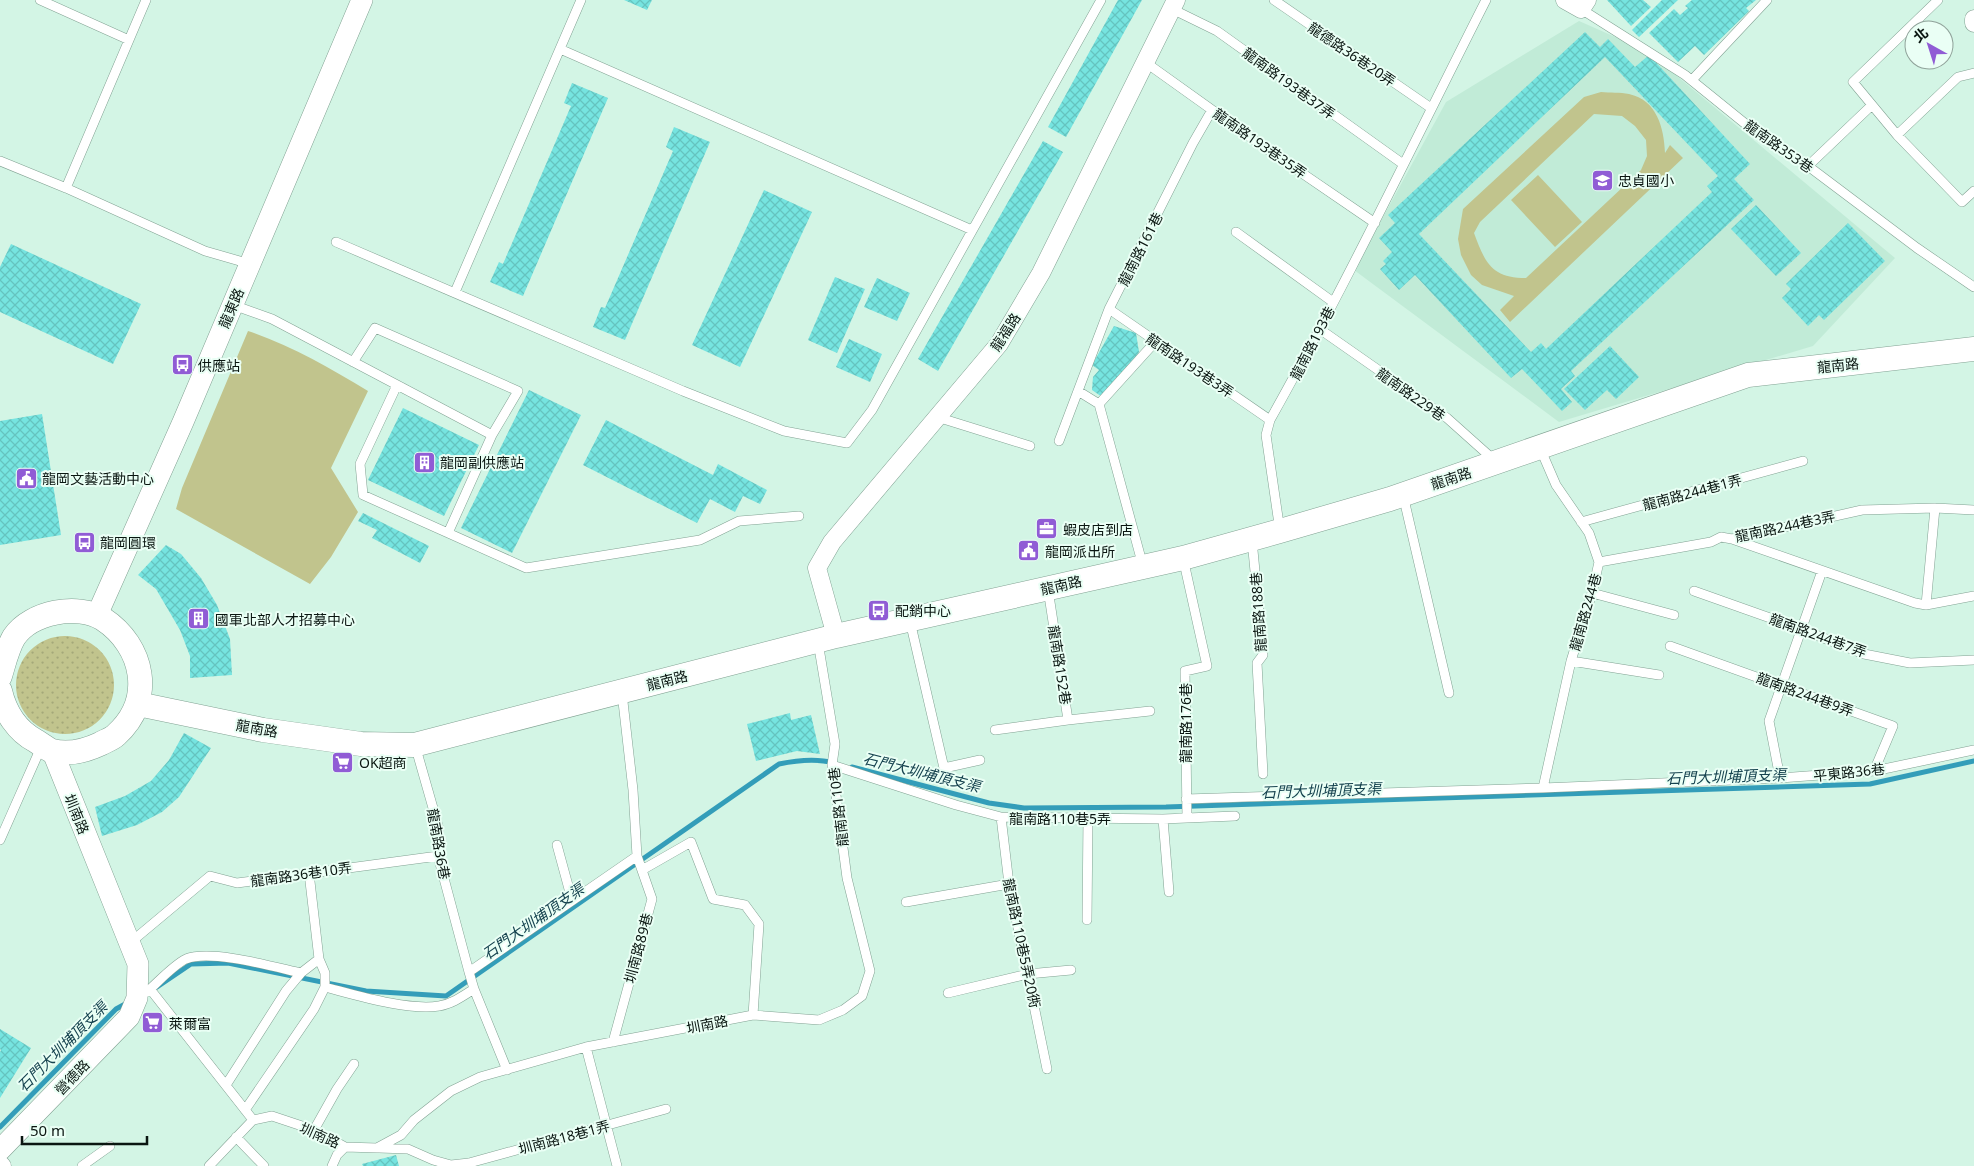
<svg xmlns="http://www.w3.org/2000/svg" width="1974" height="1166" font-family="'Noto Sans','Noto Sans TC',sans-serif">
<defs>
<pattern id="grass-dots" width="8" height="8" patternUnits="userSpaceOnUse" patternTransform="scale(1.25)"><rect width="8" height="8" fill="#c1c48d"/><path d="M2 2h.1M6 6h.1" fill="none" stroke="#a4a879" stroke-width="1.8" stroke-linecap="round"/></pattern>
<pattern id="building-cross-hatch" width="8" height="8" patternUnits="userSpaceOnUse" patternTransform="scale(1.25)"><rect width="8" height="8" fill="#76e4e0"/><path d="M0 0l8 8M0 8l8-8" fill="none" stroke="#65c3bf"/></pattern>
</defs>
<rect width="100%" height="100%" fill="#d3f5e5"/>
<path fill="#c1ebd7" d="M1579,21L1647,51L1895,258L1813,346L1559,422L1354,270L1446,102Z"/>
<path fill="url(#grass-dots)" d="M16 685a49 49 0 1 1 98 0a49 49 0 1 1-98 0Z"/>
<path fill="#c1c48d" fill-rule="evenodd" d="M1601,92C1610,93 1620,92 1629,94C1657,100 1664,128 1665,153L1670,145L1683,158L1510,322L1500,310L1514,296L1482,285L1471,275L1461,255L1458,239L1463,209L1584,97ZM1594,114L1622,116L1635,126L1646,140L1647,156L1641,170L1526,278C1492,278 1485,263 1474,233L1480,222Z
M1538,175L1582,222L1555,247L1511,200Z
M248,331C290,345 330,368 368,391L331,468L358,512L331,557L310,584L176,509L182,488Z"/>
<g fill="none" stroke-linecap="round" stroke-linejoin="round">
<path stroke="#339db9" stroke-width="5" d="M852,767L989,803L1024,808L1166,807L1870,784L1974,761
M157,987L191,964L228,963L366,991L446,996L779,764C798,760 816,758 834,763
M0,1127L116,1009L127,1003"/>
</g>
<path fill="url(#building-cross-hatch)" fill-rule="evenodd" d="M624,0H652L647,10Z
M1118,0H1142L1066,137L1048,127Z
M1607,0H1643L1651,7L1631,26Z
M1662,0H1678L1639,37L1632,30Z
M1692,0H1756L1746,8L1749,11L1704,55L1695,46L1678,62L1649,33L1674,9L1680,15L1688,8L1685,6Z
M1585,32L1600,47L1608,39L1635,67L1649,55L1750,164L1734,179L1754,200L1571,371L1575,376L1561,389L1572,402L1562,411L1522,369L1511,378L1415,275L1399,290L1380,269L1386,264L1383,261L1392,252L1379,238L1395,223L1388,215ZM1605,57L1718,176L1707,186L1712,192L1546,349L1541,343L1531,352L1419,234Z
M572,83L608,98L523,296L490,282L499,262L503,264L571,106L564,103Z
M674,127L710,142L625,340L593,327L601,307L605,308L673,151L666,147Z
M1043,141L1063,152L938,371L918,359Z
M764,190L812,212L740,367L692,345Z
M1756,205L1801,253L1776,276L1731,229Z
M1848,223L1885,261L1824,320L1819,315L1808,326L1782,298L1791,289L1786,284Z
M11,244L141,304L113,364L0,312V267Z
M835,277L865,289L837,353L808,340Z
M877,278L910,293L897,321L864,307Z
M1114,326L1136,333L1139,352L1122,382L1102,397L1092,390L1093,377L1099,370L1092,365Z
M849,339L882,354L870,382L836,367Z
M1610,346L1639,377L1616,399L1607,390L1585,410L1564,389Z
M529,390L581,415L512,553L461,528Z
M403,408L479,445L444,516L368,480Z
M42,414L61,535L0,545V421Z
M606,420L713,475L718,464L767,490L760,504L743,496L735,512L710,499L697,523L583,465Z
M363,513L429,546L420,563L372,538L377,530L358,521Z
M166,545L181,554L201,578L217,605L230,639L232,675L190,678V656L180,630L156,589L138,575Z
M790,713L791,720L811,715L820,754L797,751L756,761L747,724Z
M184,733L211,748L179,797L162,812L137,825L102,836L95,807L125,796L151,781L169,760Z
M0,1029L31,1048L0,1098V1052L1,1050L0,1049Z
M396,1155L399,1166H363L362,1164Z"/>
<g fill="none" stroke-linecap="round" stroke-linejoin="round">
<defs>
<path id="service" d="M40,0L129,40
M1274,0L1431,108
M1938,0L1853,82L1897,135L1962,202L1974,191
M1172,9L1217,31L1403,164
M1581,9L1685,75L1753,130L1808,166L1917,248L1974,287
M560,49L972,230
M1145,62L1271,152L1375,223
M1692,80L1767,0
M1897,135L1958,77L1974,73
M0,161L66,188L205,251L250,264
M1808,166L1872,105
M66,188L146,0
M1236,232L1333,302
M336,242L683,391L784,431L847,443L872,410L1101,0
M455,292L581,0
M233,305L272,319L492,435L448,533L526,568L700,540L739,521L799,516
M1109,309L1270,420
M1321,330L1447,418L1494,460
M353,362L375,328L518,391L492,435
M397,385L360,464L363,495L448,533
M1078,391L1099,404L1143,566
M1099,404L1156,341
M937,417L1030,446
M1059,441L1109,309L1193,143L1212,110
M1540,448L1556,485L1589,533L1599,562L1592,593L1571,661L1543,788
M1403,495L1449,693
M1581,522L1803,461
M1280,531L1266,435L1270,420C1347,283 1415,140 1486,0
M1732,539L1915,603L1926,605L1974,596
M1252,540L1263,655L1257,663L1263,774
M1183,558L1207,666L1185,671L1187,818
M1599,562L1711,542L1721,537L1732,539L1862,510L1935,508L1974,510
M1048,589L1068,720L1150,711
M1694,591L1801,629L1864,654L1910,663L1974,660
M1592,593L1674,615
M1926,605L1935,508
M910,621L944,768L980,760
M1670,646L1893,726L1874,771
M1571,661L1659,675
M995,730L1068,720
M415,745L439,829L438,856L469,972
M832,765L956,805L1001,817L1163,819L1235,816
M1780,778L1769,721L1822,571
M1186,799L1543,788L1780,778L1874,771L1974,750
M1001,817L1009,884L1047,1069
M1163,819L1169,892
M0,840L42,745
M557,845L572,900
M642,870L691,842L713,899L745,905L759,924L753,1015
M906,902L1009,884
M1087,920L1088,817
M131,942L210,876L237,883L438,856
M325,987C356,995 408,1011 439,1006C452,1004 463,996 474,989L469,972L637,856
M150,989C160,980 175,964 186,959C211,949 274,967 301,973
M474,989L507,1070
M948,993L1028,974L1071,970
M139,997L150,989L253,1120L272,1116L314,1130L345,1147L377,1148L401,1135L414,1120L451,1091L480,1077L586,1047L753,1015L819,1020L843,1010L862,996L870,971L847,878L832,765L835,744L818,642
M613,1042L652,899L637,856L633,790L622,693
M586,1047L617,1166
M226,1085L286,991L301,973L319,959
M245,1110L314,1009L325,987V973L319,959L309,873
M314,1130L337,1089L354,1064
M236,1137L264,1166
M379,1148L408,1149L433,1160L451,1165L469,1163L666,1109
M82,1166L110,1146
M209,1166L253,1120
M332,1166L337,1155L345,1147"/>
<path id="minor" d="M1565,0L1581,9L1587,0
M1974,19V23
M836,636L817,568L832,542L999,344L1041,273L1176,0
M0,1164L2,1166"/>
<path id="tertiary" d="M97,615L183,422L362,0
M0,1150L129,1017L137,998L138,964L52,750"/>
<path id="secondary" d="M0,676C4,663 7,649 14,637C31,612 78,603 103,619C144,646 155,700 116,735C112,739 105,741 100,744C85,751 69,755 52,751C47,749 41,744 36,741C17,731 5,712 0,691
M138,704L263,730L361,744L414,745L836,636L1183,558L1280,531L1390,499L1748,375L1974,349"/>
</defs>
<use href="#service" stroke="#82a293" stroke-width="10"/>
<use href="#minor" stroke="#82a293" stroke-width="19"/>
<use href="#tertiary" stroke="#82a293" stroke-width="22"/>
<use href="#secondary" stroke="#82a293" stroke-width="25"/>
<use href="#service" stroke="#fff" stroke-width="9"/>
<use href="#minor" stroke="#fff" stroke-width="18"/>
<use href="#tertiary" stroke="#fff" stroke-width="21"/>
<use href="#secondary" stroke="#fff" stroke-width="24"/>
</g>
<defs>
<symbol id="school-square" viewBox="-11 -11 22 22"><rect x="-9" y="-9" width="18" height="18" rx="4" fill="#905cd5" stroke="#eafff5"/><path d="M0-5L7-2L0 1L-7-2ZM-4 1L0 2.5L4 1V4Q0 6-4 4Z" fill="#fff"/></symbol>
<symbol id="bus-square" viewBox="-11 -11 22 22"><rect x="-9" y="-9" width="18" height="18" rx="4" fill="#905cd5" stroke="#eafff5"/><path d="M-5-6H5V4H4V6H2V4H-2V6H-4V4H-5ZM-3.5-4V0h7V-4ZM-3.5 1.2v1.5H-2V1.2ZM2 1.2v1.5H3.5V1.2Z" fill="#fff"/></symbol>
<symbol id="building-square" viewBox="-11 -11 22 22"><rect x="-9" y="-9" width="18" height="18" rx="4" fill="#905cd5" stroke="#eafff5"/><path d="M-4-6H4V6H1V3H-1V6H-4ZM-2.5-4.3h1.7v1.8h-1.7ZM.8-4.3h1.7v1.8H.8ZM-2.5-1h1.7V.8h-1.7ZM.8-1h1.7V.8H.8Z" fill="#fff"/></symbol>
<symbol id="civic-square" viewBox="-11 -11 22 22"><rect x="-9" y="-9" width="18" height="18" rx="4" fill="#905cd5" stroke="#eafff5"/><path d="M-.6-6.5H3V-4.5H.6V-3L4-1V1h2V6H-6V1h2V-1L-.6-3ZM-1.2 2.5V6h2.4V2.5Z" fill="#fff"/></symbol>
<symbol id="office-square" viewBox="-11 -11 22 22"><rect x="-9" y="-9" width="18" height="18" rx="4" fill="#905cd5" stroke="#eafff5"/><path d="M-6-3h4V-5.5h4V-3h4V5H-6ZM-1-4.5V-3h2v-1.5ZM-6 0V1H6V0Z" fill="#fff"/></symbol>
<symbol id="supermarket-square" viewBox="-11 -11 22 22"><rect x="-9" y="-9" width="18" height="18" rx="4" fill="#905cd5" stroke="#eafff5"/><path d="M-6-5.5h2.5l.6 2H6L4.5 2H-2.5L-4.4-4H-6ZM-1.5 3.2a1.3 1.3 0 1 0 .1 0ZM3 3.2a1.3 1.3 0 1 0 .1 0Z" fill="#fff"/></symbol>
</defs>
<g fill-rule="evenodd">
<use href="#school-square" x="1590" y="168" width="25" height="25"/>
<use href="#bus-square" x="170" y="352" width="25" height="25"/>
<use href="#building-square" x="412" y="450" width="25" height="25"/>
<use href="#civic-square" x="14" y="466" width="25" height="25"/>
<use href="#office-square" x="1034" y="516" width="25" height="25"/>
<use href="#bus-square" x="72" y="530" width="25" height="25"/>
<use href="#civic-square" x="1016" y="538" width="25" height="25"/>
<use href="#bus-square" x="866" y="598" width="25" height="25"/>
<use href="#building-square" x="186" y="606" width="25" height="25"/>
<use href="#supermarket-square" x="330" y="750" width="25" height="25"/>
<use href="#supermarket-square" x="140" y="1010" width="25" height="25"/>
</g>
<g text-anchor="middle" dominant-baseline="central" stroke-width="4" stroke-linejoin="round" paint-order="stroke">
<g font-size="14" fill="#0a1611" stroke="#eafff5">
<text transform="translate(1352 54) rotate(34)">龍德路36巷20弄</text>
<text transform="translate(1289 83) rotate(36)">龍南路193巷37弄</text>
<text transform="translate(1260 143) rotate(35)">龍南路193巷35弄</text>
<text transform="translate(1779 146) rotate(35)">龍南路353巷</text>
<text transform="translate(1140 249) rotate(-63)">龍南路161巷</text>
<text transform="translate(231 308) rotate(-67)">龍東路</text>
<text transform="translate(1005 332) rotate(-57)">龍福路</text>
<text transform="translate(1312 343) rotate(-63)">龍南路193巷</text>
<text transform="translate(1190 365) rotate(34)">龍南路193巷3弄</text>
<text transform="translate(1838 365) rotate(-6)">龍南路</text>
<text transform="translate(1411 394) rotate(35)">龍南路229巷</text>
<text transform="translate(1451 478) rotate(-18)">龍南路</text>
<text transform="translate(1692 492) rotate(-15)">龍南路244巷1弄</text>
<text transform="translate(1785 526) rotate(-12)">龍南路244巷3弄</text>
<text transform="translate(1061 585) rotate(-13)">龍南路</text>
<text transform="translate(1258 612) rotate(-94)">龍南路188巷</text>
<text transform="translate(1585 612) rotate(-74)">龍南路244巷</text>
<text transform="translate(1818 635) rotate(20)">龍南路244巷7弄</text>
<text transform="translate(1060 665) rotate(81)">龍南路152巷</text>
<text transform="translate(667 680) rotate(-14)">龍南路</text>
<text transform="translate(1805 694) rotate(20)">龍南路244巷9弄</text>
<text transform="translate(1185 723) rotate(-90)">龍南路176巷</text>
<text transform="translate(257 728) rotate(10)">龍南路</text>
<text transform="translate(1849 772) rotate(-6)">平東路36巷</text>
<text transform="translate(838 807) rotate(-97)">龍南路110巷</text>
<text transform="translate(77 814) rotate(68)">圳南路</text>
<text x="1060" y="818">龍南路110巷5弄</text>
<text transform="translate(439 844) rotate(80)">龍南路36巷</text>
<text transform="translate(301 874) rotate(-8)">龍南路36巷10弄</text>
<text transform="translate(1022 943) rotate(78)">龍南路110巷5弄20衖</text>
<text transform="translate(638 948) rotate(-75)">圳南路89巷</text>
<text transform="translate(707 1024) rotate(-11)">圳南路</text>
<text transform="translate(72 1077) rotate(-46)">營德路</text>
<text transform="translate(320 1135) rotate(24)">圳南路</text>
<text transform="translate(564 1137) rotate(-15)">圳南路18巷1弄</text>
</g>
<g font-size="14" fill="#0a1611" stroke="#eafff5" text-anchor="start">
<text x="1618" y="180">忠貞國小</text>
<text x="198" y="365">供應站</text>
<text x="440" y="462">龍岡副供應站</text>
<text x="42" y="478">龍岡文藝活動中心</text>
<text x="1063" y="529">蝦皮店到店</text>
<text x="100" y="542">龍岡圓環</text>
<text x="1045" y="551">龍岡派出所</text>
<text x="895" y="610">配銷中心</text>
<text x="215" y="619">國軍北部人才招募中心</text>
<text x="359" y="762">OK超商</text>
<text x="169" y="1023">萊爾富</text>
</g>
<g font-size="15" font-style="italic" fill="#16434f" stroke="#eafff5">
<text transform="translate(922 772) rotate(14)">石門大圳埔頂支渠</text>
<text transform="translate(1726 776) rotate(-2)">石門大圳埔頂支渠</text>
<text transform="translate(1321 790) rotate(-2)">石門大圳埔頂支渠</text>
<text transform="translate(533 921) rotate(-35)">石門大圳埔頂支渠</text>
<text transform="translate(62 1046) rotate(-45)">石門大圳埔頂支渠</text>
</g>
</g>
<g transform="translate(1929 45) rotate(321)"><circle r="24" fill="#eafff5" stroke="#90a29a"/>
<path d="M0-4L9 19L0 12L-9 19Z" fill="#905cd5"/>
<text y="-8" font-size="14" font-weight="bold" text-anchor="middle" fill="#0a1611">北</text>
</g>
<path d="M22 1136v8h125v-8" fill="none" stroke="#0a1611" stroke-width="2.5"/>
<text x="30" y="1136" font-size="15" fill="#0a1611" stroke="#eafff5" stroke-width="4" paint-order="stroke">50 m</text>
</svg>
